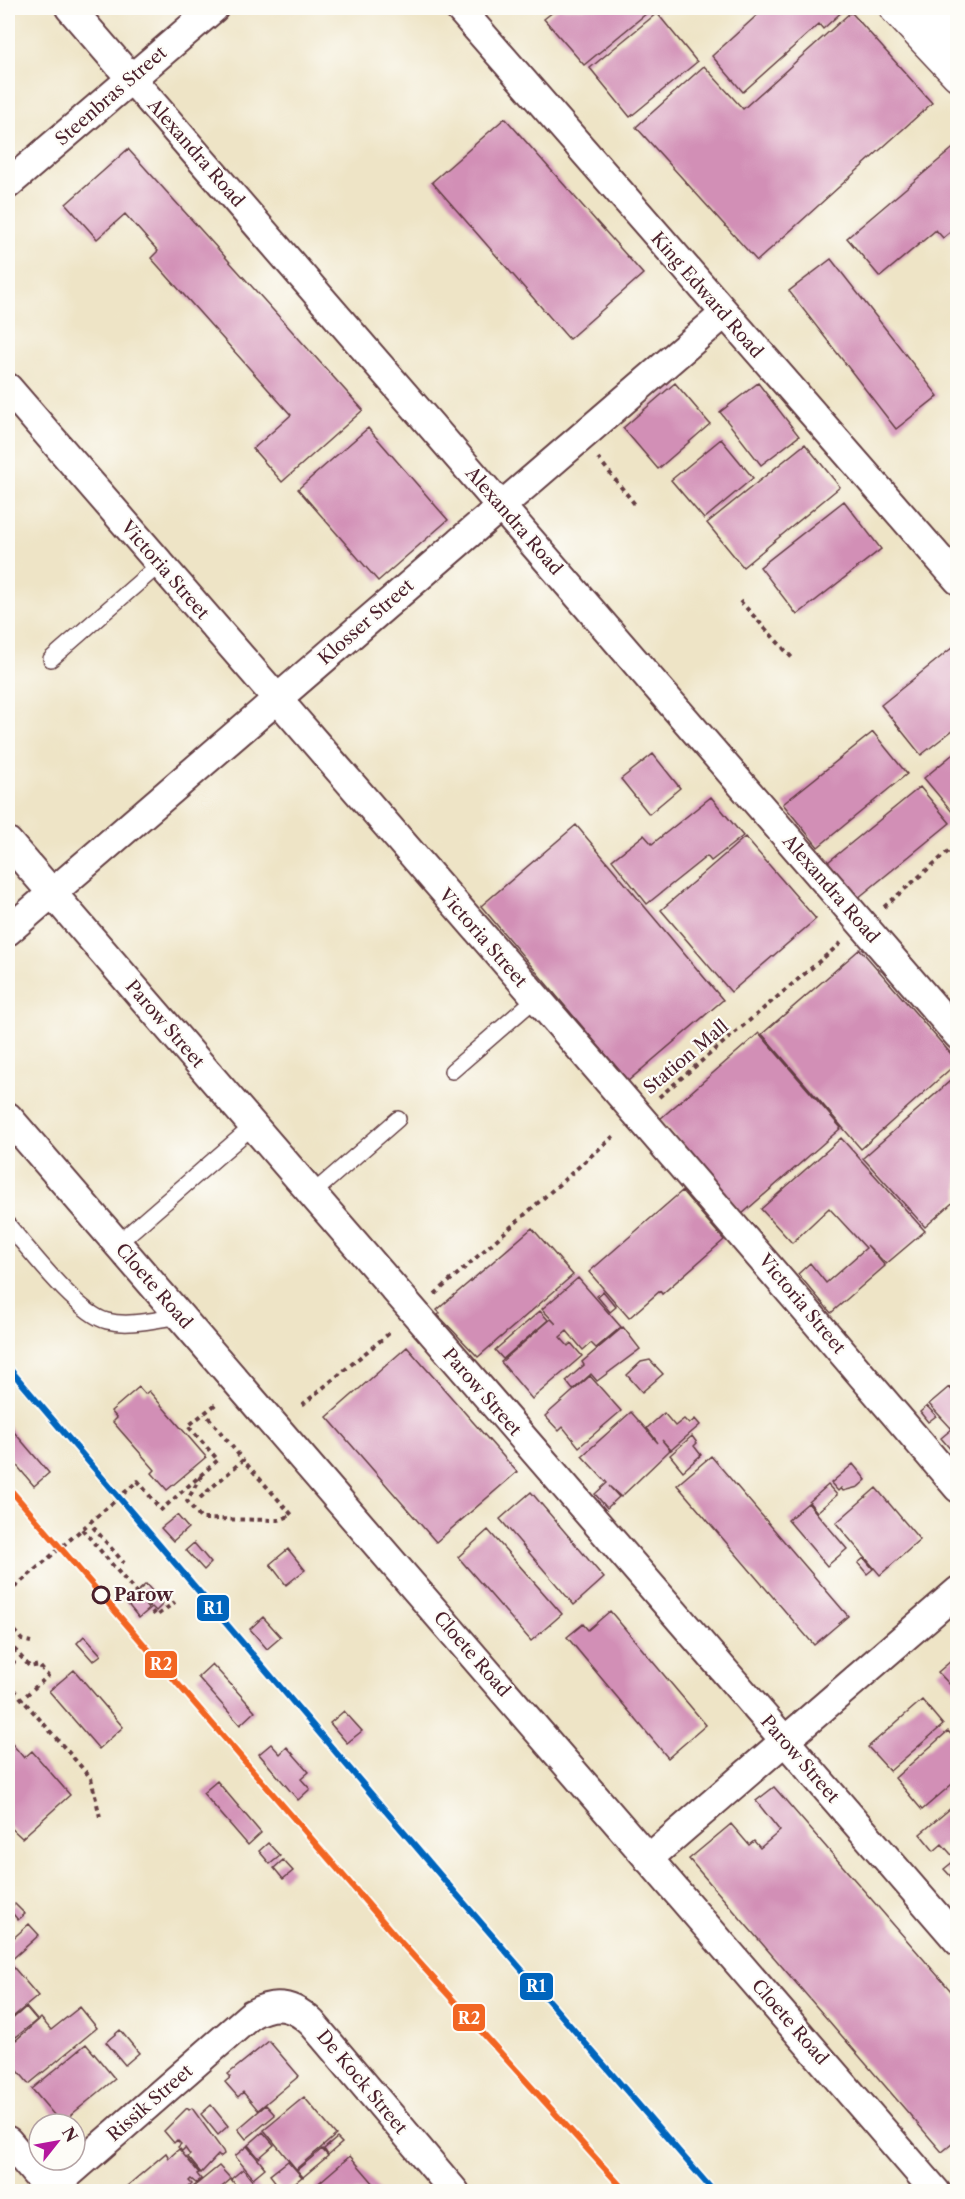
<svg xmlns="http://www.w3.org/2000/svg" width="965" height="2199" font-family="'Libre Caslon Text',serif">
<rect width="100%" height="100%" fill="#fdfcf7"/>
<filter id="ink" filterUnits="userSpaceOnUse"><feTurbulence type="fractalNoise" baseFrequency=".0167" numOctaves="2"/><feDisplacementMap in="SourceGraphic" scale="12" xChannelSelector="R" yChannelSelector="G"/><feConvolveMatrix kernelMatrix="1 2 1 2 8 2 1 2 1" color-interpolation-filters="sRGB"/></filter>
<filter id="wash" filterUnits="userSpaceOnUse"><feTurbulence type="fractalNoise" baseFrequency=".008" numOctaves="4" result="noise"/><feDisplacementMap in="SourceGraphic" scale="24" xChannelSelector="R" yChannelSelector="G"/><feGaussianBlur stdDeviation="1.35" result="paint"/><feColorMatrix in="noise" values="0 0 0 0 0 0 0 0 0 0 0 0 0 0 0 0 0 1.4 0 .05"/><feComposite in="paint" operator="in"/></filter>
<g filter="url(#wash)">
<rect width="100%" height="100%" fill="#eee4c6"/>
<g id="blocks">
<path fill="#d28fb6" d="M558,8H653L584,65L544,19Z
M765,8H846L823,29L819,24L743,92L712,56Z
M851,12L932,103L757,261L636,127L704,66L743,109Z
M657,13L697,62L630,117L590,68Z
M505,118L643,274L569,339L432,182Z
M958,144V226L943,238L936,230L880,277L847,238Z
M128,149L363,410L282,482L253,449L291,415L151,258L158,251L125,214L97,239L66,204Z
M831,259L938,396L896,429L789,291Z
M675,383L710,424L658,469L623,428Z
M758,383L799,436L761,465L720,412Z
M368,428L448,520L378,581L298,489Z
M721,439L753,478L704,519L671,480Z
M805,444L840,487L743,567L707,523Z
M844,501L881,549L797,615L760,567Z
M958,643V726L921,755L881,705Z
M873,732L907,774L818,847L783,804Z
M958,750V819L924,778Z
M653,754L680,788L649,814L621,779Z
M920,787L950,823L858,898L828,862Z
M711,797L743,836L711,861L707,856L647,904L612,860L644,835L652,844Z
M576,825L723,1000L628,1081L481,906Z
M745,837L816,919L731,992L661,910Z
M860,949L958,1062L861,1149L762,1034Z
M759,1033L841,1128L742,1214L660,1119Z
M958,1074V1198L925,1227L863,1158Z
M841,1138L925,1231L886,1264L867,1245L885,1266L831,1313L798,1274L810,1263L826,1283L866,1248L829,1208L792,1243L761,1209Z
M682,1191L724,1240L662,1294L660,1291L629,1318L589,1272Z
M532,1228L573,1275L478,1357L438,1315L440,1313L437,1310Z
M578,1278L621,1327L596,1348L591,1343L583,1350L567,1331L560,1337L568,1346L571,1343L582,1356L532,1399L501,1362L551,1319L556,1324L542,1309Z
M603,1291L616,1307L610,1312L597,1296Z
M540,1311L548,1320L503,1359L495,1350Z
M623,1327L640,1349L597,1381L591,1374L573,1390L566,1381L584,1365L582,1362Z
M407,1347L517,1472L436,1542L327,1417Z
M650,1360L663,1374L642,1392L627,1375L641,1362Z
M590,1376L621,1411L579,1447L563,1427L559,1431L545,1416Z
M139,1387L145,1394L149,1391L206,1457L167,1490L152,1473L155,1470L113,1422L117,1418L111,1411Z
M949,1387L958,1397V1422L951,1428L929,1404Z
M927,1406L936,1416L928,1422L920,1412Z
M631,1412L658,1443L647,1428L664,1413L675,1426L684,1419L689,1424L695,1419L700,1425L671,1450L662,1440L670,1450L621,1497L609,1486L619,1497L607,1508L595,1494L607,1483L582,1456Z
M958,1424V1458L941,1438Z
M8,1425L49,1473L34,1486L8,1455Z
M692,1436L697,1443L694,1446L701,1455L683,1471L670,1455Z
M711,1456L848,1616L814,1645L677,1485Z
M853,1464L866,1480L858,1487L843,1491L841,1488L838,1491L831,1483Z
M828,1485L837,1495L817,1512L809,1502Z
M876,1488L920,1540L880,1575L836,1523Z
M531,1492L604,1578L574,1605L500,1519Z
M808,1503L847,1549L827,1566L788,1520Z
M177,1515L188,1528L173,1541L161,1528Z
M488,1530L562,1614L531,1641L458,1557Z
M194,1543L211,1563L204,1570L186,1550Z
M288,1549L305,1570L286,1585L270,1564Z
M864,1558L873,1569L867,1574L858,1563Z
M146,1584L163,1604L156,1611L152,1607L139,1618L126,1602Z
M610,1611L706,1725L668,1758L567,1637L583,1624L588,1630Z
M263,1617L281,1637L267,1649L250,1629Z
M84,1636L101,1655L93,1661L77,1643Z
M958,1655V1693L938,1672Z
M212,1664L255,1711L240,1725L198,1677Z
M74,1670L123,1727L99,1749L49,1691Z
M922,1700L943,1725L890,1771L868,1747Z
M344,1711L362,1731L347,1743L330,1723Z
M948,1731L958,1742V1779L922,1810L895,1778Z
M8,1739L24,1758L32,1751L70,1795L22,1838L8,1825Z
M271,1744L280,1754L287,1747L309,1772L301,1779L310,1789L298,1800L259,1754Z
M217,1781L261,1833L248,1845L203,1793Z
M774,1787L958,1999V2139L942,2152L689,1859L731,1824L749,1845L754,1841L760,1848L780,1831L756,1801Z
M958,1802V1862L942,1844L934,1851L920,1834Z
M268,1843L280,1856L270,1864L259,1851Z
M283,1860L293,1871L283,1879L274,1868Z
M954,1861L958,1865V1884L944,1869Z
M15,1904L25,1914L18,1920L9,1909Z
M29,1924L39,1935L8,1963V1943Z
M9,1962L38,1996L8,2021V1963Z
M26,2007L37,2020L16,2037L8,2027V2023Z
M80,2007L97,2028L29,2084L8,2059V2030L16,2040L41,2018L51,2030Z
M120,2030L139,2053L125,2065L106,2042Z
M269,2041L299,2076L258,2110L243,2092L238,2097L225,2082L231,2077L228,2074Z
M86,2044L115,2079L61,2123L32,2089Z
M304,2097L336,2135L296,2169L264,2130Z
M211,2105L228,2126L218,2135L201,2114Z
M266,2105L275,2115L246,2139L238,2129Z
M187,2108L189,2110L192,2108L223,2151L224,2154L220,2157L218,2155L201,2173L188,2157L190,2155L185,2148L182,2151L178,2147L181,2144L177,2140L174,2143L164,2131Z
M263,2132L274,2145L259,2158L248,2145Z
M337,2138L342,2143L328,2155L324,2149Z
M247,2146L265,2168L253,2178L235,2156Z
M179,2149L199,2173L197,2174L201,2179L196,2183L191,2179L189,2181L192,2184L184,2192H120L166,2153L169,2158Z
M322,2149L328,2156L303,2177L297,2170Z
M350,2156L381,2192H318L314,2187Z
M288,2161L302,2177L283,2192L270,2175Z
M219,2166L231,2179L216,2192H187Z
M243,2169L261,2192H241L231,2179Z"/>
</g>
</g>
<g filter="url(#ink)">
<use href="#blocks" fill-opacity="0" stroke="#633d42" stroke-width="1.5"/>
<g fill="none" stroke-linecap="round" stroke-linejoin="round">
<defs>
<path id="lane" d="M51,659L160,564
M452,1071L535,999
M312,1194L398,1119
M8,1225C28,1248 78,1314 107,1321C130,1327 157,1319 181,1316
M117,1244L253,1126"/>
<path id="street" d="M70,8L958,1035
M459,8L958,580
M8,184L214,8
M8,388C325,755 644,1119 958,1488
M8,842L958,1941
M8,931L724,314
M8,1117L936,2192
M648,1859L958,1591
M8,2141L51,2192
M48,2192L252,2014C275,2001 294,2005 312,2023L455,2192"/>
<path id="primary" d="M896,8L958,74
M936,8L958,31"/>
</defs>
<use href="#lane" stroke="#633d42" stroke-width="18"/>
<use href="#street" stroke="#633d42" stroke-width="32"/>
<use href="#primary" stroke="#633d42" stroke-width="36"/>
<path stroke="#633d42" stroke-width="4" stroke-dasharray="4.5 4.5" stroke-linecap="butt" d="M598,458L637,507
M740,601L794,660
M884,907L958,843
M659,1097L841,943
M435,1294L617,1133
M302,1405L392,1331
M201,1476L187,1501L201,1519L279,1520L292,1515L243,1460
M200,1498L243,1460L205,1413
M93,1527L124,1563
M82,1529L156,1616L175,1602
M8,1593L138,1481L161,1510L218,1460L188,1426L216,1404L218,1406
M8,1624L22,1640L31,1642
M8,1642L30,1667L39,1665L48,1676L22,1699
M8,1654L14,1662L8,1668
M8,1683L91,1778L100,1817"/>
<use href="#lane" stroke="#fff" stroke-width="15"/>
<use href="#street" stroke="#fff" stroke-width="28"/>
<use href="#primary" stroke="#fff" stroke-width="33"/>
<defs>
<path id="rail-1" d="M8,1367L458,1896L714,2192"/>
<path id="rail-2" d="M8,1487L398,1939L626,2192"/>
</defs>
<use href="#rail-1" stroke="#fdfcf7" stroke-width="10"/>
<use href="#rail-2" stroke="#fdfcf7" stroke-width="10"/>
<use href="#rail-1" stroke="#0065bd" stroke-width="6"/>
<use href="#rail-2" stroke="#f26522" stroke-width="6"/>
</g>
</g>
<circle fill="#fdfcf7" stroke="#4a1f2b" stroke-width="3" cx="101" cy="1595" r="8"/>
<g text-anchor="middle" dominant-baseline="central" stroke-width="4.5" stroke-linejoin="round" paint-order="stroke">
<g font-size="18" fill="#4a1f2b" stroke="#fdfcf7">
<text transform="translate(111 96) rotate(-41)">Steenbras Street</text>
<text transform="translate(196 153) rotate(49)">Alexandra Road</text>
<text transform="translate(707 295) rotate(49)">King Edward Road</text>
<text transform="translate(514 521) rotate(49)">Alexandra Road</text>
<text transform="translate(165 570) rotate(49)">Victoria Street</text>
<text transform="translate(366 622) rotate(-41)">Klosser Street</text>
<text transform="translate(831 889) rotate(49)">Alexandra Road</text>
<text transform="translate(483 938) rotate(49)">Victoria Street</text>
<text transform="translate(165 1024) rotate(49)">Parow Street</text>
<text transform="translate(686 1057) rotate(-40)">Station Mall</text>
<text transform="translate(154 1286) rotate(49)">Cloete Road</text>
<text transform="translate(802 1304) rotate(50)">Victoria Street</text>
<text transform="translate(482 1392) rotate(49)">Parow Street</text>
<text transform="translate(472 1654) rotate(49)">Cloete Road</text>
<text transform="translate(800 1759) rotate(49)">Parow Street</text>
<text transform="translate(790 2022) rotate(49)">Cloete Road</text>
<text transform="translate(362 2082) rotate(50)">De Kock Street</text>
<text transform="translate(150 2103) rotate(-41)">Rissik Street</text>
</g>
<g font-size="18" font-weight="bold" fill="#4a1f2b" stroke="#fdfcf7" text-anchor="start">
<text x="114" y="1595">Parow</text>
</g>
</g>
<g stroke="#fdfcf7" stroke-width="2">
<rect x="196" y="1594" width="34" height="28" rx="6" fill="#0065bd"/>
<rect x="144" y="1650" width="34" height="29" rx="6" fill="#f26522"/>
<rect x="519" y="1972" width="35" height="29" rx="6" fill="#0065bd"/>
<rect x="452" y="2003" width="34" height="29" rx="6" fill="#f26522"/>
</g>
<g font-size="16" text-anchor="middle" font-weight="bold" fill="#fff">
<text x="213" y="1614">R1</text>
<text x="161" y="1670">R2</text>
<text x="536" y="1992">R1</text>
<text x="469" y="2024">R2</text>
</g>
<rect width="965" height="2199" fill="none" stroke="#fdfcf7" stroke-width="30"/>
<g transform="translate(57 2142) rotate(59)"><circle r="28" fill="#fdfcf7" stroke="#b5a4a5" stroke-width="1.5"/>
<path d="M0-4.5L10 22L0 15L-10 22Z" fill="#b5179e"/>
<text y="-9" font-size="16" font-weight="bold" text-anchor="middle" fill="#4a1f2b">N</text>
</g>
</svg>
